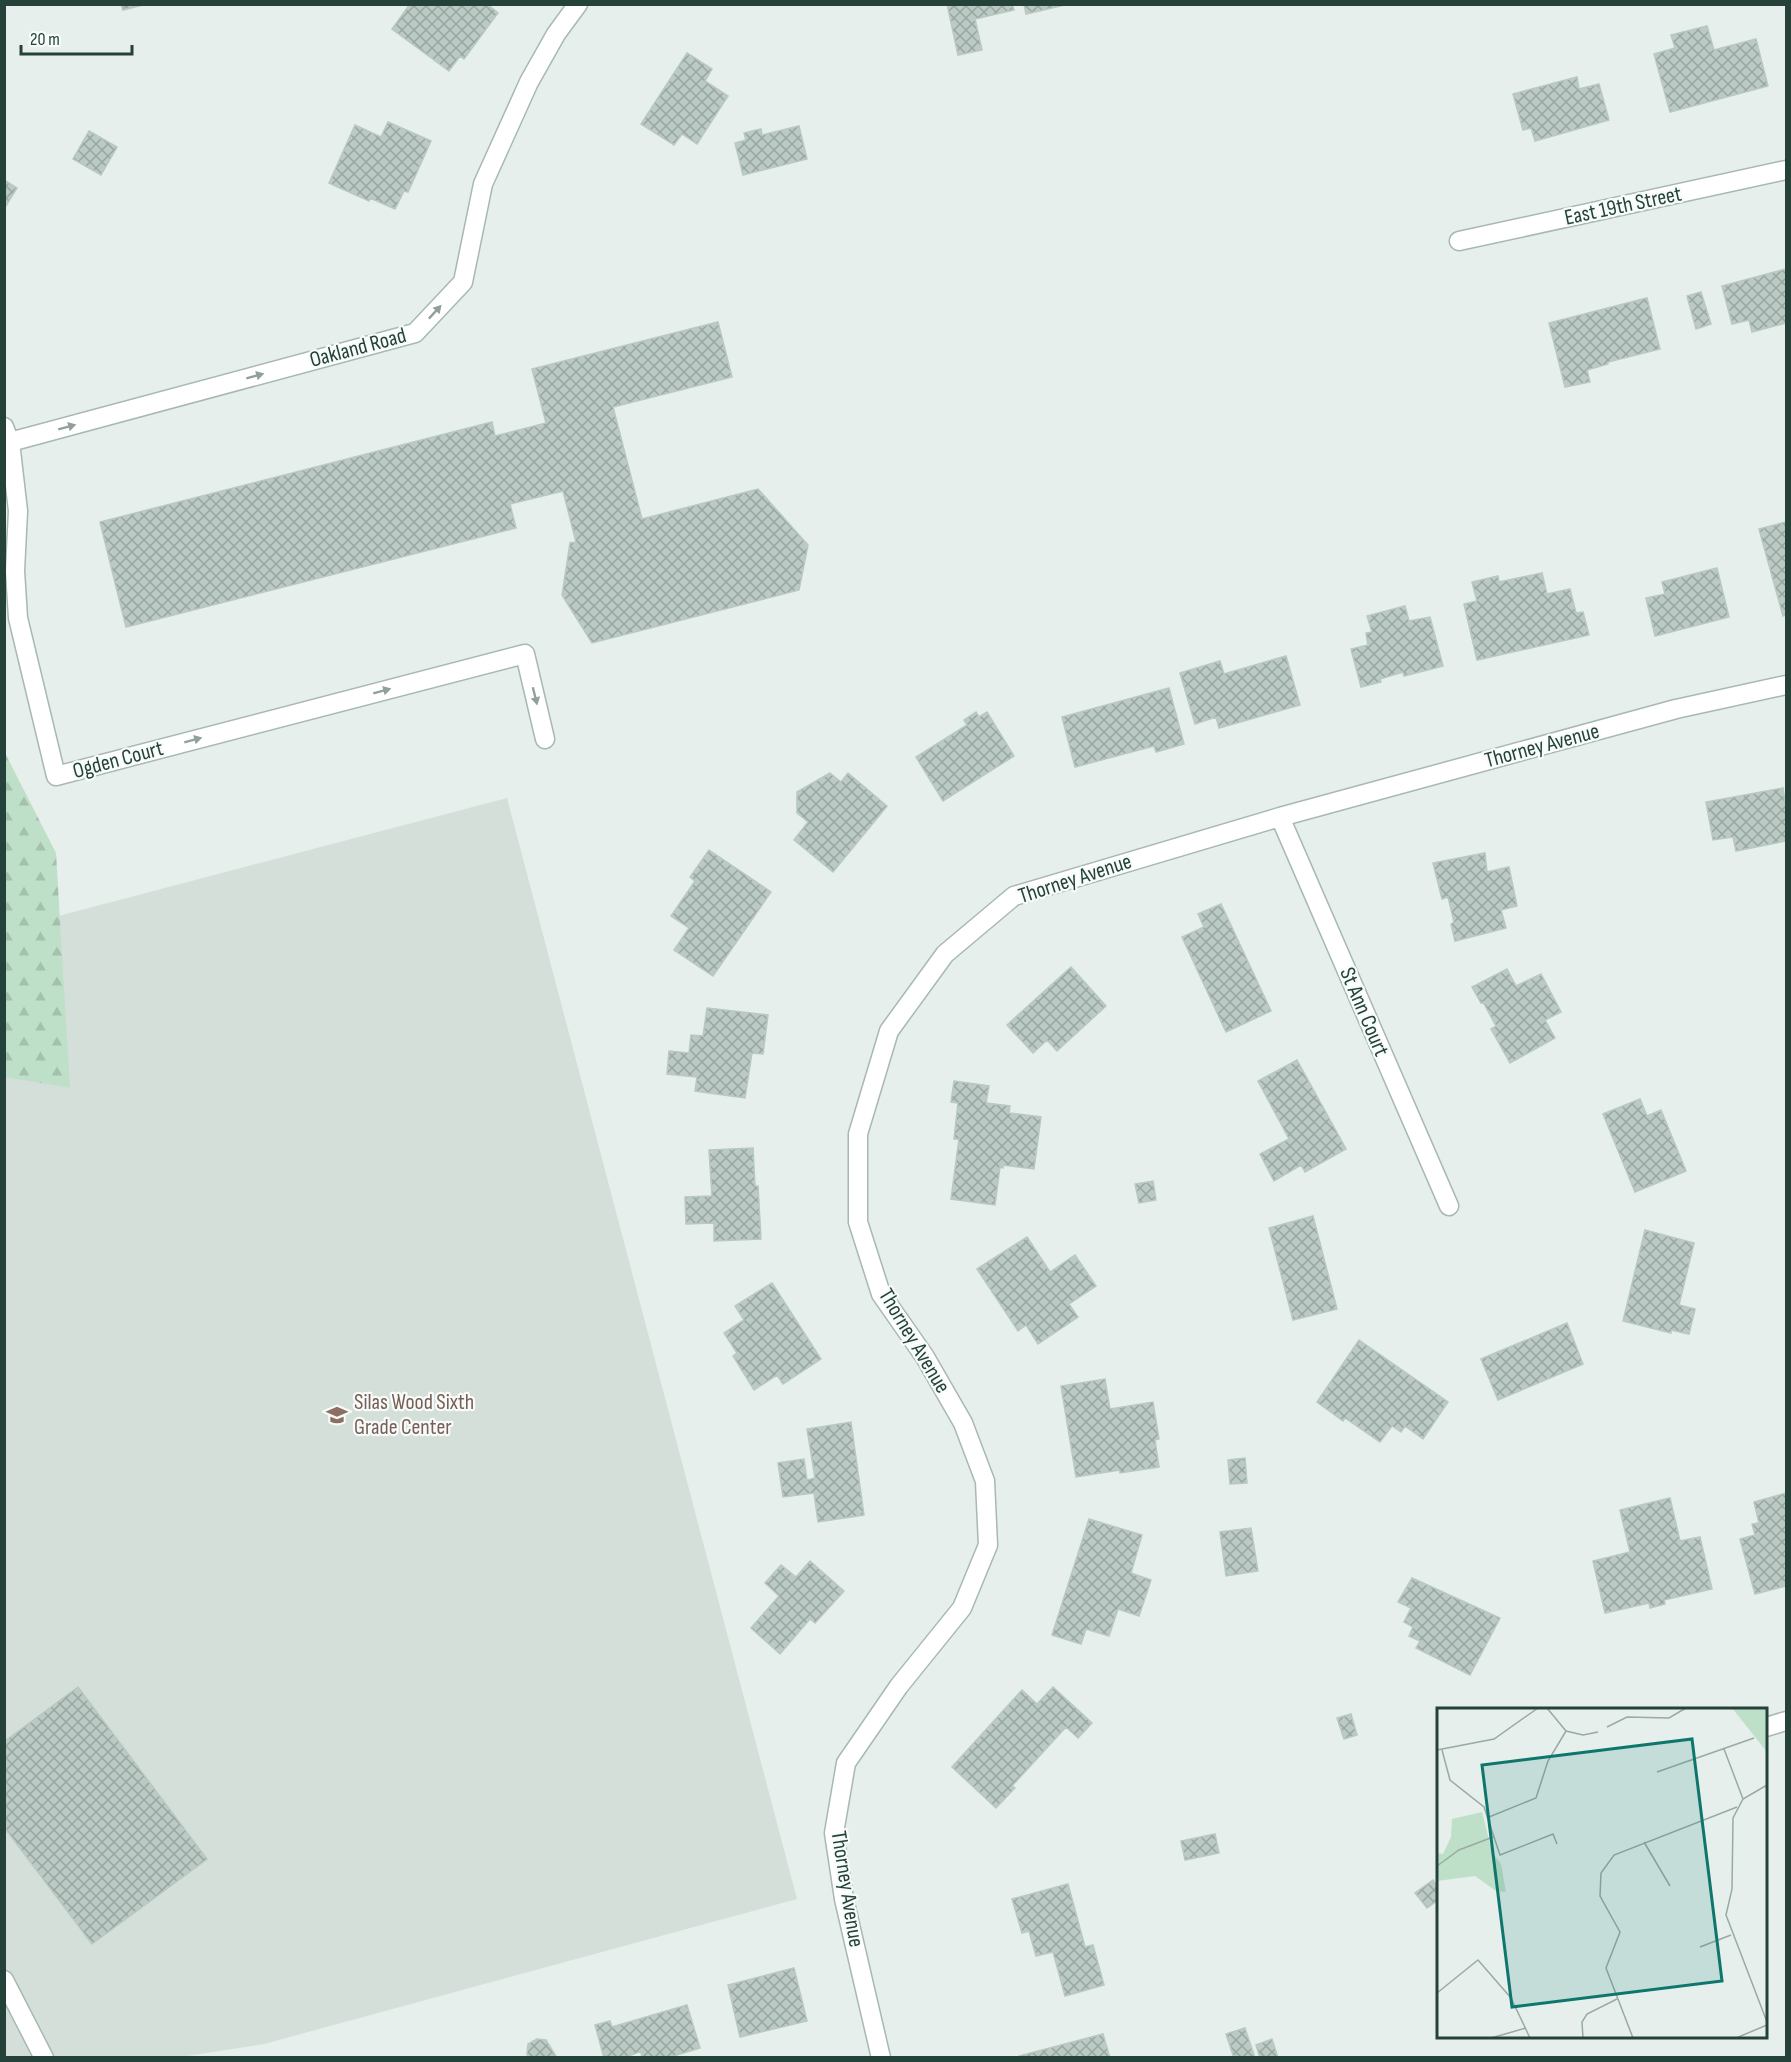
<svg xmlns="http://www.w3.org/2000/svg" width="1791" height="2062" font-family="'Sofia Sans Condensed',sans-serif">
<defs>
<pattern id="forest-firs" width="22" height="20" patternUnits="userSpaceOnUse" patternTransform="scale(1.5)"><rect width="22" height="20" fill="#bfe0c8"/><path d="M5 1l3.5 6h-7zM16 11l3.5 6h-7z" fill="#a4c1ad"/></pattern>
<pattern id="building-cross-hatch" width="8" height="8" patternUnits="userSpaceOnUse" patternTransform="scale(1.5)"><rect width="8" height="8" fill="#bbcac4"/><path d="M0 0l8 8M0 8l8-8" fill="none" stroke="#98a6a0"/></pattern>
</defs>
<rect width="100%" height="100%" fill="#e6efeb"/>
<path fill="#d4dfda" d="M507,798L797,1899L264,2044L175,2058H5V930Z"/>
<path fill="url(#forest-firs)" d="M5,753L56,853L70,1088L5,1077Z"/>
<path fill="url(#building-cross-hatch)" stroke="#b8c9c2" stroke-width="1.5" d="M121,4H147L123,10Z
M410,4H487L498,13L464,59L460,56L449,71L392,29Z
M947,4H1012L1014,10L975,19L982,50L958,55Z
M1024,4H1069L1026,14Z
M1707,26L1714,50L1756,39L1768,86L1670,112L1654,54L1675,48L1671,35Z
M687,53L712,69L705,81L728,96L697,144L682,134L674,145L641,124Z
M1577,77L1579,89L1599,84L1609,120L1535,141L1531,128L1523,130L1513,94Z
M388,122L431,141L408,192L404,191L395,209L370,198L369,201L329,183L355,125L381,137Z
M799,126L807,159L743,175L735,143L746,140L744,133L761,129L762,135Z
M89,131L117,147L101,175L73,159Z
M4,180L17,188L4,209Z
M1786,269V323L1752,332L1749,320L1732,324L1722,286Z
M1701,292L1711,324L1696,329L1687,296Z
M1647,298L1660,349L1608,362V364L1587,370L1590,382L1565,387L1549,323Z
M718,322L732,377L613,407L642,519L758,489L808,545L799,590L592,643L562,595L570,543L576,542L563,491L510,504L516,528L126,627L100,522L492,422L495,436L546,423L532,369Z
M1786,522V615L1783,616L1759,529Z
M1717,568L1729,617L1655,636L1646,598L1665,594L1662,582Z
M1542,573L1547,594L1570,589L1576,613L1583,612L1589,635L1477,660L1464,604L1477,601L1472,582L1498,576L1499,582Z
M1405,606L1409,621L1430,617L1443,666L1404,676L1403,672L1380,679L1381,682L1361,687L1351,649L1368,645L1366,633L1372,632L1367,616Z
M1286,656L1300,705L1219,728L1216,717L1195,724L1180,673L1220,661L1224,674Z
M1169,688L1184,744L1156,752L1154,746L1075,767L1062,717Z
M976,712L979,717L987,712L1014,756L943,801L916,757L967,725L964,720Z
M830,773L841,782L848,773L887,806L833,872L794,840L808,822L797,813V792Z
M1783,788L1786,809V841L1736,851L1733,837L1713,840L1706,802Z
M709,850L771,892L713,976L674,950L689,928L671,916L695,881L690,877Z
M1485,853L1487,872L1509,867L1517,906L1501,910L1506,928L1455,941L1451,924L1454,922L1448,897L1442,899L1433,863Z
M1221,904L1271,1011L1226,1032L1182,937L1204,927L1198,914Z
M1071,967L1106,1006L1057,1051L1047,1040L1033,1053L1007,1025Z
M1507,969L1516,986L1541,974L1561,1012L1545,1020L1555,1038L1510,1063L1491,1029L1496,1026L1483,1002L1481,1003L1472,987Z
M707,1008L768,1015L763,1054L752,1053L745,1098L695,1091L697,1077L667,1074L669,1051L689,1053L691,1035L703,1036Z
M1297,1060L1346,1149L1305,1172L1301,1165L1274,1181L1260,1154L1289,1139L1258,1081Z
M954,1081L989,1086L986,1103L1010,1106L1009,1113L1041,1117L1034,1169L1003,1165V1168L1000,1167L995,1205L951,1199L959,1139H954L958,1103L951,1102Z
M1640,1099L1647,1116L1661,1110L1686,1171L1635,1192L1603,1114Z
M753,1148L755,1186H758L761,1239L714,1241V1223L686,1224L685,1197L712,1196L709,1150Z
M1153,1181L1156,1200L1139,1203L1135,1184Z
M1313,1216L1337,1309L1293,1320L1269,1228Z
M1645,1230L1694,1243L1679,1305L1695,1309L1689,1334L1671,1330V1333L1623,1321Z
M1027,1237L1050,1272L1075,1255L1096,1286L1069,1304L1078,1317L1038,1344L1026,1325L1018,1331L977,1269Z
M772,1283L821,1359L783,1384L777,1375L754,1390L733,1356L737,1353L724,1333L744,1320L735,1306Z
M1567,1323L1583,1364L1498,1400L1481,1359Z
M1359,1340L1448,1402L1423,1439L1405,1426L1401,1432L1392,1426L1380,1442L1345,1418L1343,1421L1317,1402Z
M1105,1379L1110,1409L1153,1402L1159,1439L1155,1440L1159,1467L1120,1473V1470L1076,1477L1061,1386Z
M851,1422L864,1515L818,1522L814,1493L783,1497L778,1463L804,1459L807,1480L815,1478L807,1429Z
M1245,1458L1247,1483L1230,1484L1228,1460Z
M1786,1493V1586L1755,1594L1740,1539L1755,1535L1752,1524L1759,1523L1754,1502Z
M1670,1498L1680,1541L1700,1537L1712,1589L1664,1600L1665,1604L1650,1608L1649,1603L1605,1613L1593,1561L1630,1552L1620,1510Z
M1089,1519L1142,1535L1131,1573L1151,1580L1139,1616L1118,1609L1109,1636L1086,1629L1081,1644L1052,1635Z
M1251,1528L1258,1571L1226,1576L1220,1532Z
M810,1561L844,1591L815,1623L810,1619L780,1654L751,1628L779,1596L765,1583L781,1565L796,1577Z
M1412,1578L1500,1618L1470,1675L1416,1648L1420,1641L1409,1636L1413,1627L1404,1622L1411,1608L1398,1602Z
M78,1687L207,1859L92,1944L4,1827V1742Z
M1053,1687L1092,1723L1078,1738L1066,1727L1012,1786L1015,1788L996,1808L952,1767L1022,1690L1037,1704Z
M1351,1714L1357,1735L1344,1739L1337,1718Z
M1215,1834L1219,1853L1185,1860L1181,1841Z
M1433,1880L1438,1888V1900L1427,1908L1415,1893Z
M1068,1884L1085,1947L1093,1945L1104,1985L1065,1996L1053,1952L1036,1956L1029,1931L1022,1933L1012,1899Z
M794,1968L807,2021L740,2037L728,1985Z
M687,2005L700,2048L667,2058H642L641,2051L624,2058H604L595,2025L610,2021L612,2027Z
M1245,2028L1255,2058H1234L1226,2034Z
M1103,2034L1110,2058H1019V2056Z
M537,2039L546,2040L557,2058H529L527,2054L528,2044Z
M1272,2039L1278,2058H1260L1256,2045Z"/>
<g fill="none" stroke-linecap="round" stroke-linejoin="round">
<defs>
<path id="minor" d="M1459,241L1786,170
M4,427L10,442L18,511L15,571L18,618L56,776L525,654L545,739
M10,442L415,333L463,282L483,184L529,82L556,34L578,4
M1280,817L1449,1206
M1766,1727L1786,1721
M4,1980L44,2058
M881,2058L844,1899L834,1833L846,1763L899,1686L962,1608L988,1545L985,1481L963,1423L925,1357L881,1294L858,1222V1134L889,1031L945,954L1014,896L1280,817L1676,709L1786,685"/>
</defs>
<use href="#minor" stroke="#a8b8b2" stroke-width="21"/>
<use href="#minor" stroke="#fff" stroke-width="18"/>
</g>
<defs><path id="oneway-solid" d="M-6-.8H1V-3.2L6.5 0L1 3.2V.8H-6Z" transform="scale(1.5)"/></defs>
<g fill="#92a09c">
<use href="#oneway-solid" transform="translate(435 312) rotate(-47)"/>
<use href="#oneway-solid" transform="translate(255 376) rotate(-15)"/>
<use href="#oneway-solid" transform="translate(67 427) rotate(-15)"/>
<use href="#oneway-solid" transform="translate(382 691) rotate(-15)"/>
<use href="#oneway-solid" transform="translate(535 696) rotate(76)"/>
<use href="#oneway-solid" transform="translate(193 740) rotate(-15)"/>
</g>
<defs>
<symbol id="school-bare" viewBox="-9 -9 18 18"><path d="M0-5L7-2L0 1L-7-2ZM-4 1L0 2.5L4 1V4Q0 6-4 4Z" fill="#8d6e63" stroke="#f7fbf9" stroke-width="2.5" paint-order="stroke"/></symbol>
</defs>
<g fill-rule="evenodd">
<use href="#school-bare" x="322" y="1400" width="30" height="30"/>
</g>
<g text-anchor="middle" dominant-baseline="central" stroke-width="4.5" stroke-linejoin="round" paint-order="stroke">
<g font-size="22" fill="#24423a" stroke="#f7fbf9">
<text transform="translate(1623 206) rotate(-12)">East 19th Street</text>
<text transform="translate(358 348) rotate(-15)">Oakland Road</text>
<text transform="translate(1542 746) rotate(-15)">Thorney Avenue</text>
<text transform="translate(118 760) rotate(-15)">Ogden Court</text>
<text transform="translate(1075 879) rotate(-18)">Thorney Avenue</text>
<text transform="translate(1364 1012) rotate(67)">St Ann Court</text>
<text transform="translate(914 1341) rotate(59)">Thorney Avenue</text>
<text transform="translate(847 1889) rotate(81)">Thorney Avenue</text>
</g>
<g font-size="22" fill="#785e54" stroke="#f7fbf9" text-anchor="start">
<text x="354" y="1402">Silas Wood Sixth<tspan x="354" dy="25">Grade Center</tspan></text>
</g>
</g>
<g transform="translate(1437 1708)">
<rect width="330" height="330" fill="#e6efeb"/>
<path d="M45,104L55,144L64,156L69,184L59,183L38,168L0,173V145L6,146L14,129L15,111Z" fill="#bfe0c8"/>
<path d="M295,0H330V44Z" fill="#bfe0c8"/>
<path fill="none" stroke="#98aaa4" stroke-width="1.5" d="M110,0L129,23L146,27L161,24M170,19L190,9L232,10L249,0M287,41L306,91M0,42L57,31L101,0M5,42L13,72L47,99L63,147L116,126L120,136M220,64L317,30M330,77L306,91L296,110L295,181L289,207L330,314M52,109L99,90L111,53L129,23M207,134L233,178M0,158L22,142L56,129M263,239L294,227M0,285L41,252L74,290L93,330M54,330L89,320M146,330L145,314L150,306L180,291M196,330L169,260L183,224L163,188L164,165L177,147L300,99M299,330L330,317"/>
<path fill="#0f766e" fill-opacity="0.15" stroke="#0f766e" stroke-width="3" d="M255,31L285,273L75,299L45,57Z"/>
<rect width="330" height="330" fill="none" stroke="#24423a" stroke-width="3"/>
</g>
<rect width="1791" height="2062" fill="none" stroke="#24423a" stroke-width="12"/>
<path d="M21 45v9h111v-9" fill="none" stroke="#24423a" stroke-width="3"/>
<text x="30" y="45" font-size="18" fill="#24423a" stroke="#f7fbf9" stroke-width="4.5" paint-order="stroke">20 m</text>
</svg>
